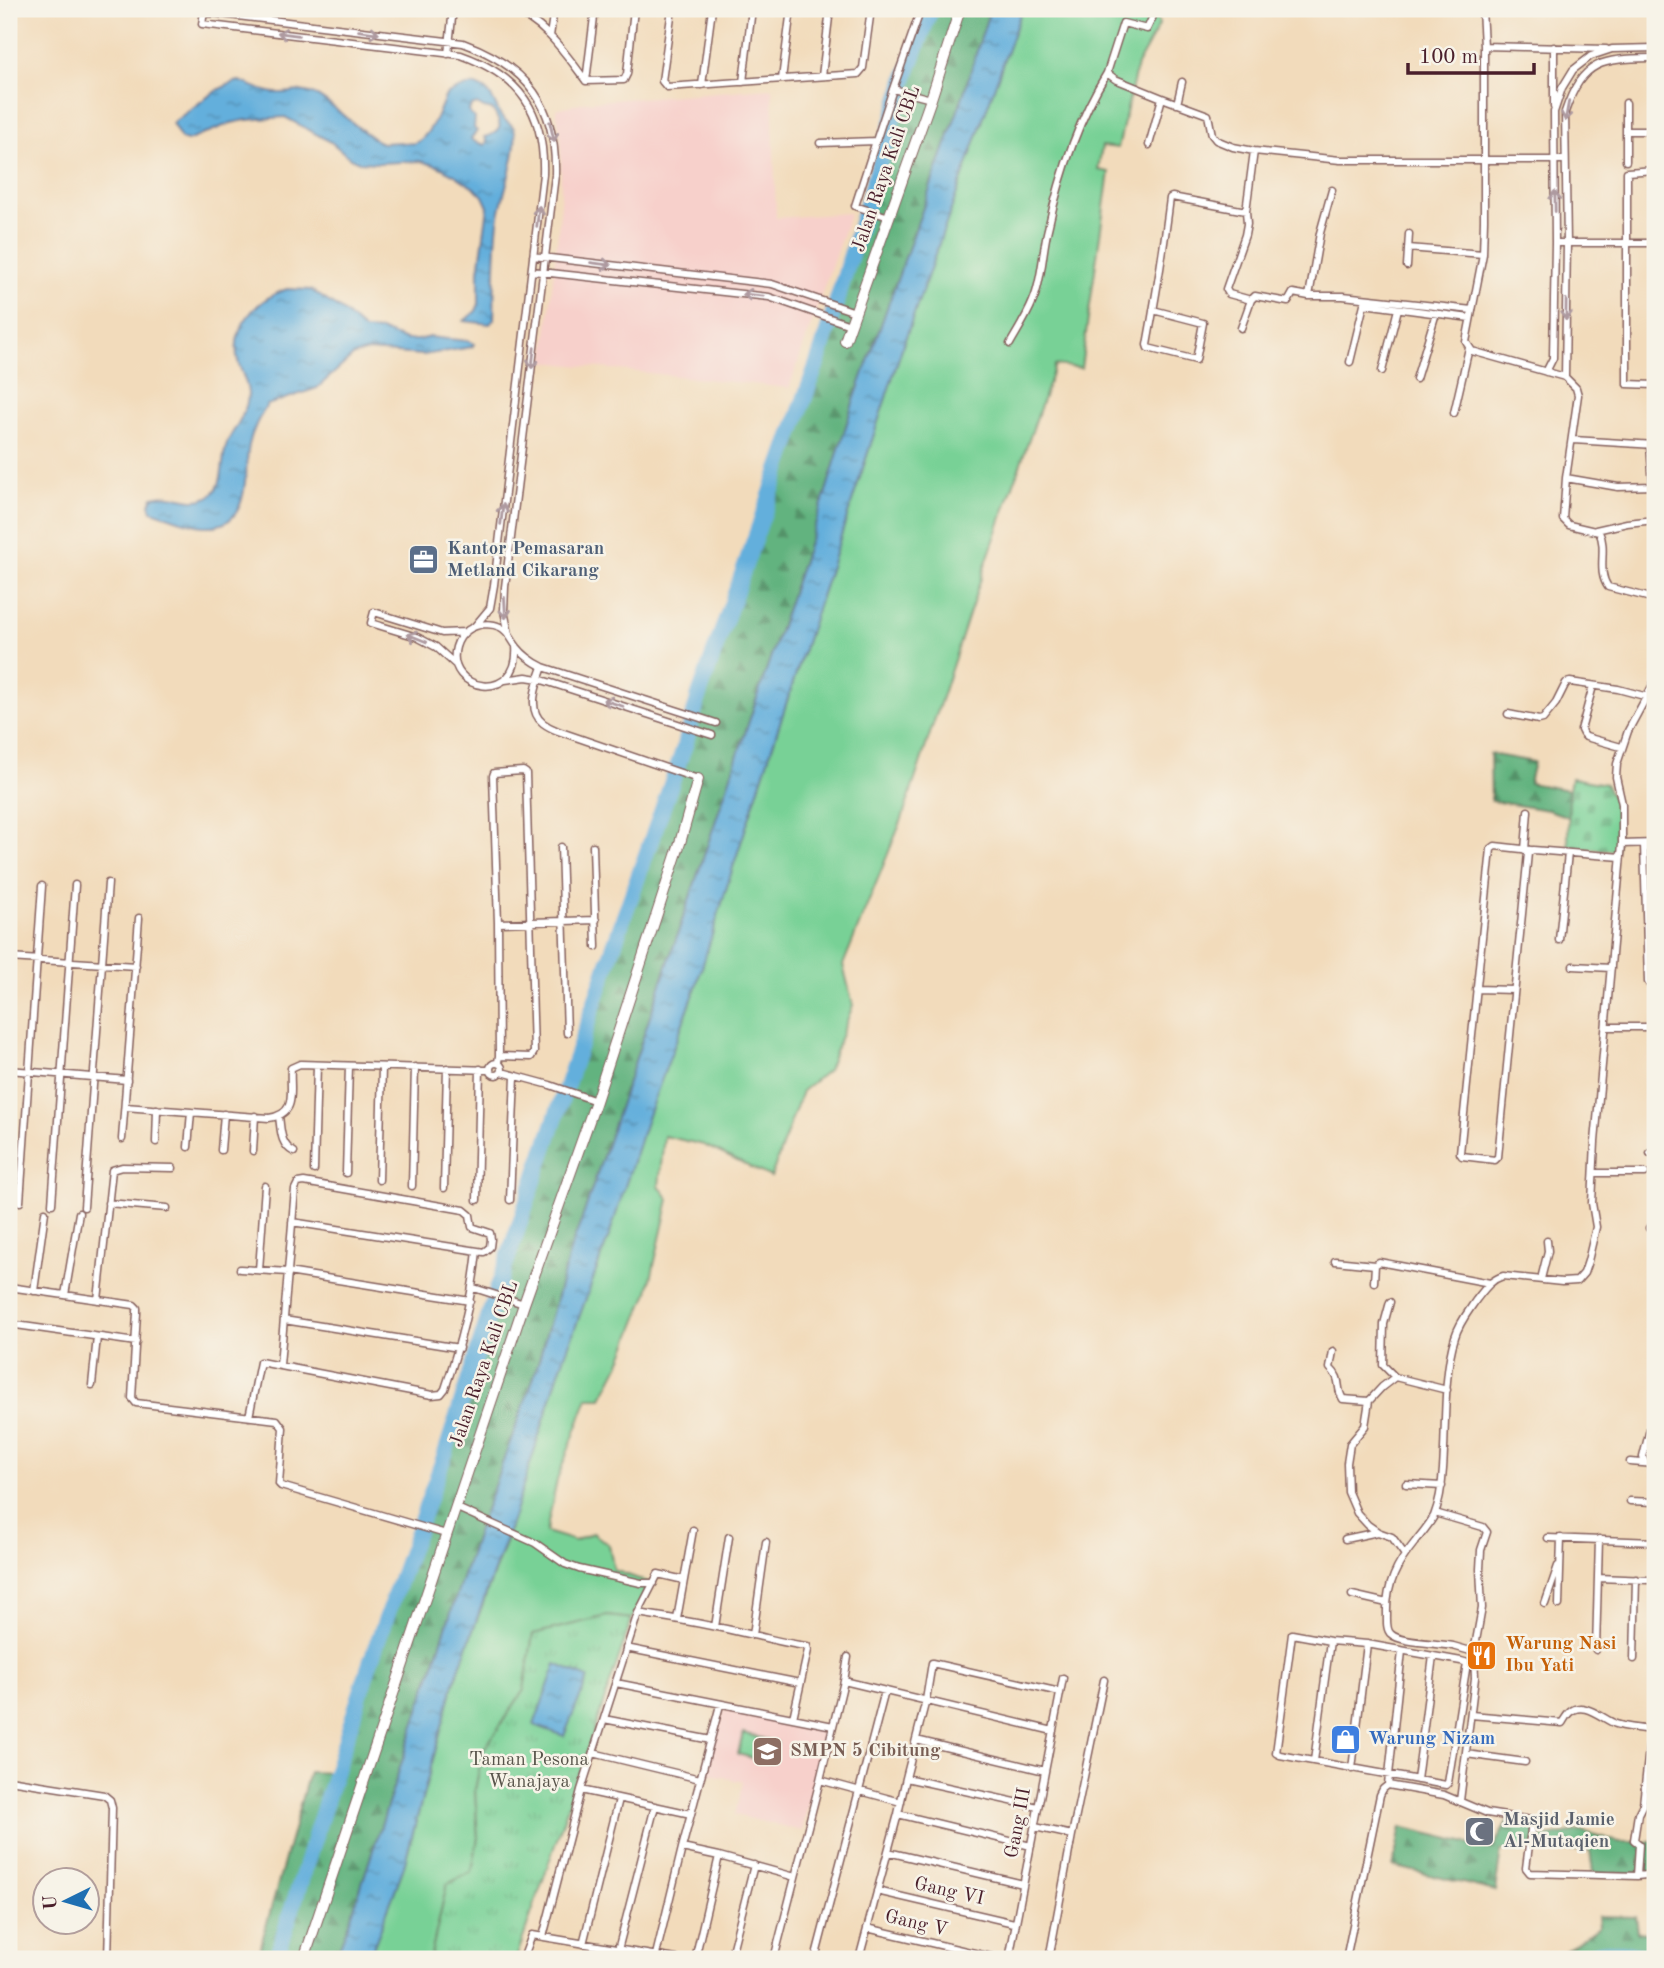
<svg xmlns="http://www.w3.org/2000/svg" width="1664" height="1968" font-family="'Old Standard TT',serif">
<defs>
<pattern id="forest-firs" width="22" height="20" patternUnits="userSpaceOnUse" patternTransform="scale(1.75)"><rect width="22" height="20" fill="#62b37f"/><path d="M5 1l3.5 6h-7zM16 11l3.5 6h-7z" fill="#539168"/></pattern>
<pattern id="cemetery-stones" width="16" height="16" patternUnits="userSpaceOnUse" patternTransform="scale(1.75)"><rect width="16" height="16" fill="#78d196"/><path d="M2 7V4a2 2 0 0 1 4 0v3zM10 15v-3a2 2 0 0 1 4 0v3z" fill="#69b381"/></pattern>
<pattern id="park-tufts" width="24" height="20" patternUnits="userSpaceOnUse" patternTransform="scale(1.75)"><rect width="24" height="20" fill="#78d196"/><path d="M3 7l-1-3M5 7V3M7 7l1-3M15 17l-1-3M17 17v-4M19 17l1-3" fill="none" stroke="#69b381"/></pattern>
<pattern id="water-ripples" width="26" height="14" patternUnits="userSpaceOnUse" patternTransform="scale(1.75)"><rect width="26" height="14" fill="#63afdc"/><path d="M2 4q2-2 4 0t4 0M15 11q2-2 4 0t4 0" fill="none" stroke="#548eb3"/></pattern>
</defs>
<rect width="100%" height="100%" fill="#f7f3e8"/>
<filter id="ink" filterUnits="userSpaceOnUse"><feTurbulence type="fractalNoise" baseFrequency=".0143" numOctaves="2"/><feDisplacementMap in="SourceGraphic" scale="14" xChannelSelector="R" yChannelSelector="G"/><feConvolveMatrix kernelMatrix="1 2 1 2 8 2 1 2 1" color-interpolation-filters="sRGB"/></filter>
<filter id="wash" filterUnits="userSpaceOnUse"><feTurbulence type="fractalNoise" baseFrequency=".00686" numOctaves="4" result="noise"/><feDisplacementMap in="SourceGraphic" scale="28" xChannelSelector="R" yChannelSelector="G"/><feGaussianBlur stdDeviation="1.57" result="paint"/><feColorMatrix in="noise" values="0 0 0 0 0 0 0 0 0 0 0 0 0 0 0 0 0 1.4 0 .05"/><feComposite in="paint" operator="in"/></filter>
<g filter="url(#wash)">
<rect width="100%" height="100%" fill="#f2dbbb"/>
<path fill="#f7d0cb" d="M772,88L776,218L850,213L789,388L544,362L561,204V139L556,109L585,102Z
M724,1709L827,1728L802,1831L735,1815L743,1782L706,1773Z"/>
<path fill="#78d196" stroke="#617860" stroke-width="2" d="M1022,9H1156L1159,25L1137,65L1118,148L1102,146L1098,170L1109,172L1081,368L1055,365L985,566L902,819L843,965L853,1005L828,1070L802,1091L771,1177L704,1145L664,1136L659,1186L669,1199L648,1292L620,1363L602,1398H588L557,1480L546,1532L575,1541L593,1533L609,1545L614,1570L650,1583L632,1619L607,1616L533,1634L524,1690L483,1752L475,1790L478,1838L472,1872L447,1885L430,1959H369L403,1869L453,1686L506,1540L560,1369L610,1233L647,1118L693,996L733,867L902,348Z
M743,1733L777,1743L771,1763L738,1754Z"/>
<path fill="url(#forest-firs)" stroke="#566955" stroke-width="2" d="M936,9H990L961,102L853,403L825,495L581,1222L572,1244L534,1377L479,1527L351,1917L335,1959H257L309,1772L337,1773Z
M1490,754L1534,762L1529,783L1569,790V817L1548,810L1491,801Z
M1508,1821H1531L1541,1838L1582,1831L1619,1842H1655V1874L1593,1873L1590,1851H1501L1495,1891L1393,1866L1401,1827L1492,1849Z
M1598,1916L1636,1917L1638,1932L1655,1934V1959H1599L1590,1957L1588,1959H1554L1599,1927Z"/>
<path fill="url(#cemetery-stones)" stroke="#617860" stroke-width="2" d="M1571,778L1605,784L1616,804L1618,838L1616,851L1568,846L1569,790Z"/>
<path fill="url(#park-tufts)" stroke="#617860" stroke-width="2" d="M607,1616L632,1619L516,1959H430L447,1884L472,1872L478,1838L475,1790L483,1751L524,1690L533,1634Z"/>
<path fill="url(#water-ripples)" stroke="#566784" stroke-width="2" fill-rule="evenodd" d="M990,9H1022L902,348L733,867L693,996L647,1118L610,1233L560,1369L514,1515L453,1686L403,1869L369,1959H335L351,1917L479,1527L534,1377L572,1244L581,1222L825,495L853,403L961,102Z
M239,81C251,85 263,92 275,93C291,94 301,87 317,96C333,104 370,141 383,143C388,143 394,142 399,142C404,143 410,144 415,143C430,138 440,108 446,95C462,86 480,78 492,98C496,104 497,111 502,117C507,123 514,124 515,132C518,155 501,197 498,222C494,254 495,287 494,319L490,324L464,321L476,311L479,304V271L488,207L483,196L477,190L455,175L438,166L420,161L380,163L359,162L350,158L331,142L285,117L246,120L231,123L187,141L181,139L172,123C193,109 215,87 239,81ZM477,104L484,108L493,110C502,125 504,131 485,137L487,142L485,145L473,141L471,138L477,131L474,128L475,118L470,114L469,110L471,106Z
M287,289L311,290L344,312L364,330L382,331L406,340H419L429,337L468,341L474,344L472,347L423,355L369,351L354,355L317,388L267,405C259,418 252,430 249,445C243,474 252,529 205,526C188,525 169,516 152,511L150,504L153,497C170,491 189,505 206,498C228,488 219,459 228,441C235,427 246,414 248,397C249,384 241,373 238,361C230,327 257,299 287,289Z
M556,1664L588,1678L564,1736L534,1725Z"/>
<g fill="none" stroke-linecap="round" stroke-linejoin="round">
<path stroke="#63afdc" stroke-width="2.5" d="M1576,1959C1597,1935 1628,1947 1655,1952"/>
<path stroke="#63afdc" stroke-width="16" d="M276,1959L370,1663L445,1454L498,1287L622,922L685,745L699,695L821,352L906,77L931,9"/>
</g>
</g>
<g filter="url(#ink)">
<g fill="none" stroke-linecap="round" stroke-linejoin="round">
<defs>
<path id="minor" d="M509,9C544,21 565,53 586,81L624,80L627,74L634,9
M672,9L662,81L667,87L858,74L863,68L871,9
M921,9L893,89L931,99
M1482,9L1484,46V220L1483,254L1466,342L1472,351L1565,377L1576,388L1578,395L1566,478L1563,519L1569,525L1599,532C1608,549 1596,570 1608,587L1655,599
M1154,14L1147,29L1123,23L1107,73L1115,79L1162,98
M550,36L554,9
M1484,46L1606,49
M1554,47V107
M448,54L453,9
M822,76L830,9
M782,79L791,9
M586,81L595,9
M743,82L752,9
M702,85L712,9
M1626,103V161
M1177,104L1182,82
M1626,131H1655
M876,141L855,206L889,217
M820,143L876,141L893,89
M1149,145L1162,98L1208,115L1212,135L1216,140L1233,147L1254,151L1340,160H1565
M1655,170L1627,172V384L1655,385
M1332,190L1320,233L1309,296H1343L1472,310
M1555,243H1655
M1408,248L1483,254
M533,256L772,284L855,312
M1407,266L1409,234
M532,271L769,297L850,325
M1251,300L1255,296L1288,302L1293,293L1309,296
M1153,310L1203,323L1196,360L1148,348L1147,345C1156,296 1164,247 1170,198L1172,197L1246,211
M1241,328L1251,300L1229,294L1226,289L1245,235L1247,224L1246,211L1254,151
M1010,344C1018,330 1027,316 1033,301C1042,280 1042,256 1047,233C1059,179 1078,119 1107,73
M1350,362L1364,304L1470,318
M1382,371L1398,309
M1546,372L1553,358L1555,243L1554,112L1562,88L1573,70L1591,56L1612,49L1655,48
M1565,377L1567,243L1565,112C1583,58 1604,59 1655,58
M1416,379L1436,313
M1454,413L1469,348
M1573,440L1655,445
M1650,445L1653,486H1655
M1566,478L1618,487L1653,486
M1596,530L1627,523L1655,520
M475,626L490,608L494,585L543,174C545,112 520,76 461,55L202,24L204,12L463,43C528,67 557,106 555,175L505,587L504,611L509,634
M516,646C521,705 444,692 456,647C458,640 462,634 468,630C477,624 490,622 500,627C509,631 511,640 517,647C524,656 533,662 543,667L716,723
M456,665L436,647L417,637L371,623L374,612L442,633L465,632
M543,667C537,683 526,710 543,723C547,726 553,729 558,731L698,779
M505,680L526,677L539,679L712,735
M1593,686L1581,730L1583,734L1586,737L1621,747
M1508,714L1539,720L1543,719L1556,703L1566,683L1570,682L1618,689L1648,697
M1622,844L1655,843
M1644,844L1648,982L1651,986L1655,987
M593,846L596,947
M561,847L567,1033
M1525,850L1528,811
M1531,850L1495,846L1491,849L1460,1153L1462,1156L1495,1160L1498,1157L1528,853L1533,850L1621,857
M9,901L10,886
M498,923L596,920
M1559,940L1568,853
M9,958L136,966
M1573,966L1611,968
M1476,989L1514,990
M1606,1027H1655
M498,1062L499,1056L498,923L493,776L494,773L523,771L526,773L534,1052L531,1057L499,1056
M490 1069a6 6 0 1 1 12 0a6 6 0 1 1-12 0Z
M9,1070L127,1080
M502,1072L550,1085L596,1101
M125,1107L269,1118C299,1114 289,1090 291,1068L300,1064L490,1070
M279,1116C281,1130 280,1145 294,1152
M122,1139L139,918
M156,1142L157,1109
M188,1147L191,1112
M221,1150L224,1114
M253,1151L255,1116
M1650,1153L1655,1152
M314,1170L317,1065
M346,1173L349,1066
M1594,1173H1645
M379,1180L382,1067
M412,1186L415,1067
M444,1188L447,1068
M477,1200L480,1069
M510,1200L515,1076
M20,1202L42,886
M108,1203L167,1208
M52,1204L75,885
M84,1207L108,883
M1649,1228H1655
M1335,1261L1375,1265
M240,1269L288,1272L470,1301
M259,1270L265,1186
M1541,1279L1548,1251L1547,1241
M1374,1282L1375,1265L1379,1262L1490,1283
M9,1287L134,1305L137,1308V1313L132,1398L136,1403L277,1420L283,1428L279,1484L281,1486L446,1534
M474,1288L524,1304
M34,1291L45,1212
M65,1295L79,1213
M98,1300L112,1170L122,1167L173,1168
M1390,1302L1384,1324L1383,1365L1395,1377
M284,1320L459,1348
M9,1324L136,1342
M1333,1351L1330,1368C1343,1380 1335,1387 1343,1399L1369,1401L1382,1387L1395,1377L1447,1390
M280,1365L295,1189L298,1183L304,1182L464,1210L470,1215L472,1227L490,1233L491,1239L490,1247L484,1252L292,1222
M92,1385L97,1337
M1369,1401L1365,1426L1350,1444L1347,1463L1348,1492L1357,1513L1368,1525L1378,1532L1392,1537L1405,1555
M249,1417L260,1362L432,1395L441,1394L445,1389C461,1342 472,1300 477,1251
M1630,1462L1655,1464
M1645,1463L1643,1457L1655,1409
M1406,1484L1442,1486
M1630,1501L1655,1502
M455,1507L535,1543L565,1564L579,1569L641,1583H654
M1435,1513L1483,1527L1487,1532L1481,1550L1480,1569L1482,1608L1474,1652
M1548,1538L1655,1542
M1345,1539L1378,1532
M1598,1578L1649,1580
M1352,1595L1387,1603
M1545,1604L1558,1566
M1559,1605L1561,1538
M638,1613L658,1574L684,1580
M677,1619L693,1530
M715,1627L729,1537
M753,1635L766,1542
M626,1648L800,1683
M1596,1650L1599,1539
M1634,1659L1636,1579
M1467,1663L1448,1783L1446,1785L1280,1755L1276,1753L1292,1634L1330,1641L1367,1644L1461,1661L1475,1665
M844,1681L1053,1731
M616,1683L833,1726
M1471,1715L1562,1723C1564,1720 1566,1716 1569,1713C1583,1699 1602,1719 1616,1724C1628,1728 1642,1729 1655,1730
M604,1719L711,1740
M916,1740L1045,1771
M593,1753L700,1779
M1466,1754L1525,1762
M1314,1761L1330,1641
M1352,1769L1367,1644
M906,1778L926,1700L932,1663L1060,1692
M9,1780L104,1795L110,1800L112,1808L108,1959
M820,1780L901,1802
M1417,1780L1433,1656
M1388,1785L1402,1651
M581,1790L691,1814
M1460,1801L1475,1678L1474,1652C1467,1650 1460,1648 1453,1646C1439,1643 1400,1643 1391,1634C1386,1630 1387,1620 1387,1614C1386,1585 1397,1564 1415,1542C1422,1533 1429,1525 1434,1516C1440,1501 1442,1485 1443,1469C1446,1430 1443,1373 1455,1337C1459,1323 1468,1312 1476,1300C1484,1290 1490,1280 1503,1276L1562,1282L1577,1281L1584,1273L1588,1261L1596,1227L1592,1203L1595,1142L1622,844V804L1616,777L1617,764L1628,731L1655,681
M898,1814L1031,1846
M1035,1827L1072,1835
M682,1848L719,1856
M888,1852L1023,1884
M1637,1876L1639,1844L1634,1840L1638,1814L1643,1804L1651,1730
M877,1891L1014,1923
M867,1928L1000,1959
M543,1937L581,1790L638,1613C677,1619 715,1626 753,1635C771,1639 788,1644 807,1646L808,1650L793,1718
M583,1944L619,1799
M618,1950L655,1806
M523,1959L532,1935L676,1959
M655,1959L682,1848L720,1705
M695,1959L719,1856L795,1877
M730,1959L754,1865
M774,1959L820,1780L844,1681L848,1657
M815,1959L885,1691
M859,1959L898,1814L906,1778L1038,1807
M1009,1959L1063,1678
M1049,1959L1072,1835L1104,1680
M1346,1959L1380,1795L1383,1789L1388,1785L1444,1795L1487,1813L1531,1820L1532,1822L1526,1868L1530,1873L1637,1876L1655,1874"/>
<path id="secondary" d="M845,341L931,99L960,9
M304,1959L524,1304L596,1101L680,843L698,779"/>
</defs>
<use href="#minor" stroke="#85615d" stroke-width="9"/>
<use href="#secondary" stroke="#85615d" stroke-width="12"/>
<use href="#minor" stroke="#fff" stroke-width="6"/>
<use href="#secondary" stroke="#fff" stroke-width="10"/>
</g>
<defs><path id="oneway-shaft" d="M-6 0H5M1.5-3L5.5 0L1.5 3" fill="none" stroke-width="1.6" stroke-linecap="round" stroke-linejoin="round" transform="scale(1.75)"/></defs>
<g stroke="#ae9aa0">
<use href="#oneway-shaft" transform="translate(369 32) rotate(7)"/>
<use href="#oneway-shaft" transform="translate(288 34) rotate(-173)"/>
<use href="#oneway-shaft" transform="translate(1567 111) rotate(100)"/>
<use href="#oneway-shaft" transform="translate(552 132) rotate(77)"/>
<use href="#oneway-shaft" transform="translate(1555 201) rotate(-91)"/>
<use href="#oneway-shaft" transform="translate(538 216) rotate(-83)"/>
<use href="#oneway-shaft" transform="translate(601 264) rotate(7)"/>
<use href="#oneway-shaft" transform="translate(753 295) rotate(-174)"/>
<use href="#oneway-shaft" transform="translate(1566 310) rotate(91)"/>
<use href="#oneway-shaft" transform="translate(533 358) rotate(97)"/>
<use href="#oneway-shaft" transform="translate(502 514) rotate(-83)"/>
<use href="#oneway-shaft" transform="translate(505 608) rotate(87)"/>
<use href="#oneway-shaft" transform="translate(417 638) rotate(-158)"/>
<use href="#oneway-shaft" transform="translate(613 703) rotate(-162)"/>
</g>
</g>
<defs>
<symbol id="office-square" viewBox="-11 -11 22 22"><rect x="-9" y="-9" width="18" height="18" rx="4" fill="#5c6f8a" stroke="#f7f3e8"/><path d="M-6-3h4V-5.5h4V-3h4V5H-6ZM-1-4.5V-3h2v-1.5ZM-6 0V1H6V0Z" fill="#fff"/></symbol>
<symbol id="restaurant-square" viewBox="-11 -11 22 22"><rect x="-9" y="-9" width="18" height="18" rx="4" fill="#e8710a" stroke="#f7f3e8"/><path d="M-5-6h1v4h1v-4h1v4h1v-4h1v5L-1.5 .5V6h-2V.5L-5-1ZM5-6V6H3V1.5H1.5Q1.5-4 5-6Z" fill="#fff"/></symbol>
<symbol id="shop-square" viewBox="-11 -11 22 22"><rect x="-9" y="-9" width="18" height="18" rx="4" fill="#3f7fe0" stroke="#f7f3e8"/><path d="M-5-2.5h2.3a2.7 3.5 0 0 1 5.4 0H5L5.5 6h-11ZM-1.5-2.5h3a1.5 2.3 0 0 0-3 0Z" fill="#fff"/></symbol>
<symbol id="school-square" viewBox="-11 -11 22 22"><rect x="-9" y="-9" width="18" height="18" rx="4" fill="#8d6e63" stroke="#f7f3e8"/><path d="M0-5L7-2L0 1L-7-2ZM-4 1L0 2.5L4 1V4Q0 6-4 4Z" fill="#fff"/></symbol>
<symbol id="mosque-square" viewBox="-11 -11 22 22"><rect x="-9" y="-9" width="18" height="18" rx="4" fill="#6b7280" stroke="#f7f3e8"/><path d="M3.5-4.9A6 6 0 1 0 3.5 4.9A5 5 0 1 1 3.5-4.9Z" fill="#fff"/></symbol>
</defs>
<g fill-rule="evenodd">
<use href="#office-square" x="406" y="542" width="35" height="35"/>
<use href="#restaurant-square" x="1464" y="1638" width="35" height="35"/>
<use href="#shop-square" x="1328" y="1722" width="35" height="35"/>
<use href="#school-square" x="750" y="1734" width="35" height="35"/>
<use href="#mosque-square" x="1462" y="1814" width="35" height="35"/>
</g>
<g text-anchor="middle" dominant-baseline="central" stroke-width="5" stroke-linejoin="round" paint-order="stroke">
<g font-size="19" fill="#4a1f2b" stroke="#f7f3e8">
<text transform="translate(887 169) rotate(-71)">Jalan Raya Kali CBL</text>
<text transform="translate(485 1364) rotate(-71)">Jalan Raya Kali CBL</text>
<text transform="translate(1019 1823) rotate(-79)">Gang III</text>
<text transform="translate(949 1892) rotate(13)">Gang VI</text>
<text transform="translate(916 1924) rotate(13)">Gang V</text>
</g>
<g font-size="19" font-weight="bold" fill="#4e5e75" stroke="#f7f3e8" text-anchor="start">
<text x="447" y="549">Kantor Pemasaran<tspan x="447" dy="22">Metland Cikarang</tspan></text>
</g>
<g font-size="19" font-weight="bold" fill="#c56008" stroke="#f7f3e8" text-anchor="start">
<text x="1505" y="1644">Warung Nasi<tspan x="1505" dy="22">Ibu Yati</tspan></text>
</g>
<g font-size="19" font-weight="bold" fill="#366cbe" stroke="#f7f3e8" text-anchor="start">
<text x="1368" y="1739">Warung Nizam</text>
</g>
<g font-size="19" font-weight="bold" fill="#785e54" stroke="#f7f3e8" text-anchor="start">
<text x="790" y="1751">SMPN 5 Cibitung</text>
</g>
<g font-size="19" fill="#58544b" stroke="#f7f3e8">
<text x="529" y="1760">Taman Pesona<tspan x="529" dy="22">Wanajaya</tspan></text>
</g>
<g font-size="19" font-weight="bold" fill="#5b616d" stroke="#f7f3e8" text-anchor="start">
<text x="1503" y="1820">Masjid Jamie<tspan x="1503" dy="22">Al-Mutaqien</tspan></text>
</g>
</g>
<rect width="1664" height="1968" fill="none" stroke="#f7f3e8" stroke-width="35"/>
<g transform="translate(66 1901) rotate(265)"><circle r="33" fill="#f7f3e8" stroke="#b29e9c" stroke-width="2"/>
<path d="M0-5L12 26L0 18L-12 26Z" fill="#1f6fb2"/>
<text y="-10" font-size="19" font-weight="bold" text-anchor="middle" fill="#4a1f2b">U</text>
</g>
<path d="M1408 63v10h126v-10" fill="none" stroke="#4a1f2b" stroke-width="3.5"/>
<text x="1419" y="63" font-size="21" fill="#4a1f2b" stroke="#f7f3e8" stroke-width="5" paint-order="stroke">100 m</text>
</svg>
